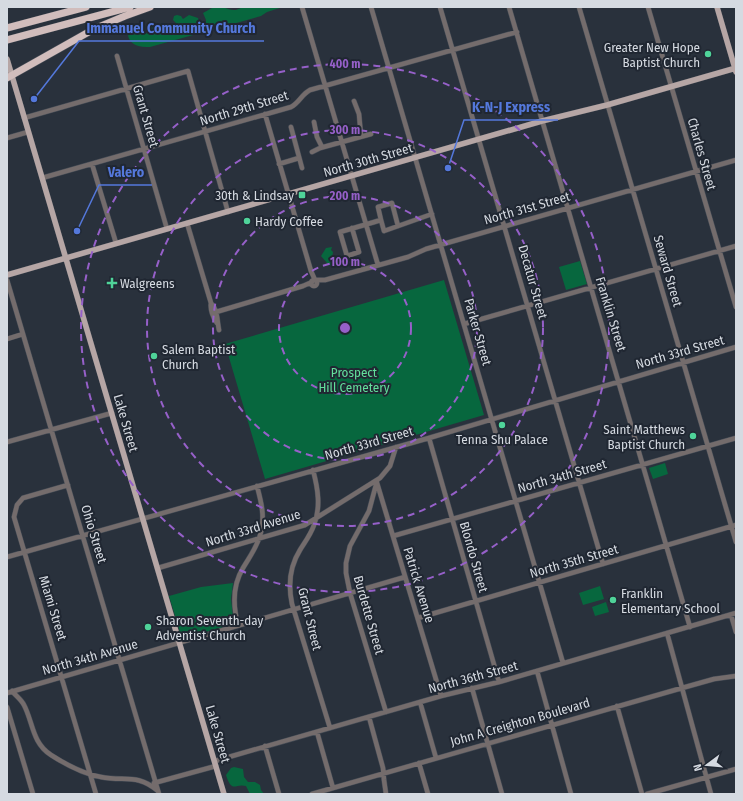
<svg xmlns="http://www.w3.org/2000/svg" width="743" height="801" font-family="'Fira Sans Condensed',sans-serif">
<rect width="100%" height="100%" fill="#29313c"/>
<path fill="#07673e" d="M223,7C231,10 235,12 242,7H283L267,12L261,16L150,47C119,49 125,19 142,26V30L145,33L150,34L152,33L151,27L164,23L173,27L175,26L176,23L173,20L174,16L177,15L181,16L183,19L189,15L198,18L200,24L203,26H206V20L203,13L212,8Z
M332,247L331,250L333,252L331,266L327,263L321,256L326,248Z
M580,261L587,284L566,290L559,267Z
M444,280L484,415L265,479L225,344Z
M665,463L668,474L653,479L649,468Z
M233,583L231,599L234,624L182,639L169,596L201,587Z
M600,586L604,599L583,605L579,593Z
M606,602L609,612L595,616L592,607Z
M234,767L243,769L244,777L248,782H255L260,785L261,790L264,794H250L246,786C235,783 232,794 226,775L231,768Z"/>
<g fill="none" stroke-linecap="round" stroke-linejoin="round">
<defs>
<path id="minor" d="M302,7L378,265
M371,7L563,663
M440,7L603,564
M509,7L690,627
M579,7L736,542
M648,7L736,307
M117,56L167,229
M354,101L359,114L361,136
M265,114L311,271L315,280
M24,118L188,71L228,212
M314,122L317,137L322,147
M291,127L302,168
M7,138L28,132
M312,152L320,148L371,134
M92,164L116,243
M279,164L299,158
M42,178L291,107C299,103 302,94 310,90L517,32
M381,220L378,207L392,203L398,226
M187,223L211,303C210,309 213,318 217,323
M352,228L359,252L347,256L340,232C354,228 368,224 381,220L384,231L432,214
M311 283a3 3 0 1 1 6 0a3 3 0 1 1-6 0Z
M7,280L159,794
M316,280H325L408,257L426,249L736,160
M211,303C218,310 217,321 219,330
M216,312L303,286L312,282
M464,324L736,246
M7,339L23,334
M429,438L499,682
M7,442L112,413
M313,470C318,489 321,507 314,525C311,534 305,542 300,550C290,566 288,585 292,604L330,728
M377,481L369,511L350,546L346,563V573L350,593L386,712
M377,483L441,696
M68,485L23,498L17,505L14,517L96,794
M393,536L736,438
M7,557L429,438L736,347
M158,568L305,525L380,478L390,466L396,447
M731,615L736,632
M418,618L736,525
M238,625C233,606 232,586 243,568C250,556 258,546 261,532C265,516 261,501 257,486
M667,633L711,794
M537,671L571,794
M472,688L502,794
M12,691C16,696 21,699 24,705C33,722 32,743 51,755C65,764 84,774 101,777C124,782 137,773 158,791
M7,693L405,577
M420,702L436,758
M617,706L642,794
M7,707L33,794
M369,717L383,768L384,780L386,794
M317,732L333,788
M265,746L279,794
M215,761L441,696L499,682L736,613
M419,763L428,794
M154,783L216,766
M312,794L682,688L714,679L736,676
M647,794L736,769"/>
<path id="major" d="M717,7L736,72
M7,59L224,794
M7,275L542,121L607,105L736,68"/>
<path id="highway" d="M7,28L86,7
M7,40L130,7
M7,78L94,29L125,16L150,7"/>
</defs>
<use href="#minor" stroke="#454c56" stroke-width="5.5"/>
<use href="#major" stroke="#454c56" stroke-width="6"/>
<use href="#highway" stroke="#454c56" stroke-width="8"/>
<use href="#minor" stroke="#746c6c" stroke-width="4.5"/>
<use href="#major" stroke="#b6a6a5" stroke-width="5.5"/>
<use href="#highway" stroke="#d1bdbc" stroke-width="7"/>
</g>
<g fill="none" stroke="#9660c9" stroke-width="2" stroke-dasharray="7 5">
<circle cx="345" cy="328" r="66"/>
<circle cx="345" cy="328" r="132"/>
<circle cx="345" cy="328" r="198"/>
<circle cx="345" cy="328" r="264"/>
</g>
<g fill="#4fd399" stroke="#202732" stroke-width="1.5">
<circle cx="708" cy="54" r="4"/>
<rect x="298" y="191" width="8" height="8" rx="2"/>
<circle cx="247" cy="221" r="4"/>
<path d="M110 277h4v4h4v4h-4v4h-4v-4h-4v-4h4z"/>
<circle cx="154" cy="356" r="4"/>
<circle cx="502" cy="425" r="4"/>
<circle cx="693" cy="436" r="4"/>
<circle cx="613" cy="600" r="4"/>
<circle cx="148" cy="627" r="4"/>
</g>
<g text-anchor="middle" dominant-baseline="central" stroke-width="4" stroke-linejoin="round" paint-order="stroke">
<g font-size="13" fill="#d5dae1" stroke="#202732" text-anchor="start">
<text x="700" y="47" text-anchor="end">Greater New Hope<tspan x="700" dy="15">Baptist Church</tspan></text>
<text x="294" y="195" text-anchor="end">30th &amp; Lindsay</text>
<text x="255" y="221">Hardy Coffee</text>
<text x="120" y="283">Walgreens</text>
<text x="162" y="349">Salem Baptist<tspan x="162" dy="15">Church</tspan></text>
<text x="685" y="429" text-anchor="end">Saint Matthews<tspan x="685" dy="15">Baptist Church</tspan></text>
<text x="502" y="439" text-anchor="middle">Tenna Shu Palace</text>
<text x="621" y="593">Franklin<tspan x="621" dy="15">Elementary School</tspan></text>
<text x="156" y="620">Sharon Seventh-day<tspan x="156" dy="15">Adventist Church</tspan></text>
</g>
<g font-size="13" fill="#d5dae1" stroke="#202732">
<text transform="translate(244 108) rotate(-17)">North 29th Street</text>
<text transform="translate(146 116) rotate(74)">Grant Street</text>
<text transform="translate(702 154) rotate(74)">Charles Street</text>
<text transform="translate(368 160) rotate(-16)">North 30th Street</text>
<text transform="translate(527 208) rotate(-16)">North 31st Street</text>
<text transform="translate(668 271) rotate(74)">Seward Street</text>
<text transform="translate(533 282) rotate(74)">Decatur Street</text>
<text transform="translate(611 314) rotate(73)">Franklin Street</text>
<text transform="translate(478 332) rotate(74)">Parker Street</text>
<text transform="translate(680 352) rotate(-16)">North 33rd Street</text>
<text transform="translate(126 423) rotate(74)">Lake Street</text>
<text transform="translate(369 443) rotate(-16)">North 33rd Street</text>
<text transform="translate(562 476) rotate(-16)">North 34th Street</text>
<text transform="translate(253 528) rotate(-17)">North 33rd Avenue</text>
<text transform="translate(94 534) rotate(73)">Ohio Street</text>
<text transform="translate(474 557) rotate(74)">Blondo Street</text>
<text transform="translate(574 561) rotate(-16)">North 35th Street</text>
<text transform="translate(419 585) rotate(73)">Patrick Avenue</text>
<text transform="translate(53 608) rotate(73)">Miami Street</text>
<text transform="translate(369 615) rotate(74)">Burdette Street</text>
<text transform="translate(310 619) rotate(76)">Grant Street</text>
<text transform="translate(90 657) rotate(-16)">North 34th Avenue</text>
<text transform="translate(473 677) rotate(-15)">North 36th Street</text>
<text transform="translate(520 722) rotate(-16)">John A Creighton Boulevard</text>
<text transform="translate(218 734) rotate(74)">Lake Street</text>
</g>
<g font-size="13" fill="#62df9c" stroke="#202732">
<text x="354" y="372">Prospect<tspan x="354" dy="15">Hill Cemetery</tspan></text>
</g>
</g>
<circle cx="345" cy="328" r="6" fill="#9660c9" stroke="#202732" stroke-width="2"/>
<g font-size="12" text-anchor="middle" font-weight="bold" fill="#9660c9" stroke="#202732" stroke-width="4" stroke-linejoin="round" paint-order="stroke">
<text x="345" y="68">400 m</text>
<text x="345" y="134">300 m</text>
<text x="345" y="200">200 m</text>
<text x="345" y="266">100 m</text>
</g>
<path fill="none" stroke="#5478db" stroke-width="1.5" d="M34 99L79 41H264M448 168L464 120H558M77 231L99 185H152"/>
<g fill="#5478db" stroke="#202732" stroke-width="1.5">
<circle cx="34" cy="99" r="4"/>
<circle cx="448" cy="168" r="4"/>
<circle cx="77" cy="231" r="4"/>
</g>
<g font-size="14" text-anchor="middle" font-weight="bold" fill="#5478db" stroke="#202732" stroke-width="4" stroke-linejoin="round" paint-order="stroke">
<text x="171" y="33">Immanuel Community Church</text>
<text x="511" y="112">K-N-J Express</text>
<text x="126" y="177">Valero</text>
</g>
<rect width="743" height="801" fill="none" stroke="#d5dae1" stroke-width="16"/>
<g transform="translate(707 765) rotate(254)" stroke="#202732" stroke-width="3" paint-order="stroke">
<path d="M0-3L7 15L0 10L-7 15Z" fill="#d5dae1"/>
<text y="-6" font-size="11" font-weight="bold" text-anchor="middle" fill="#d5dae1">N</text>
</g>
</svg>
